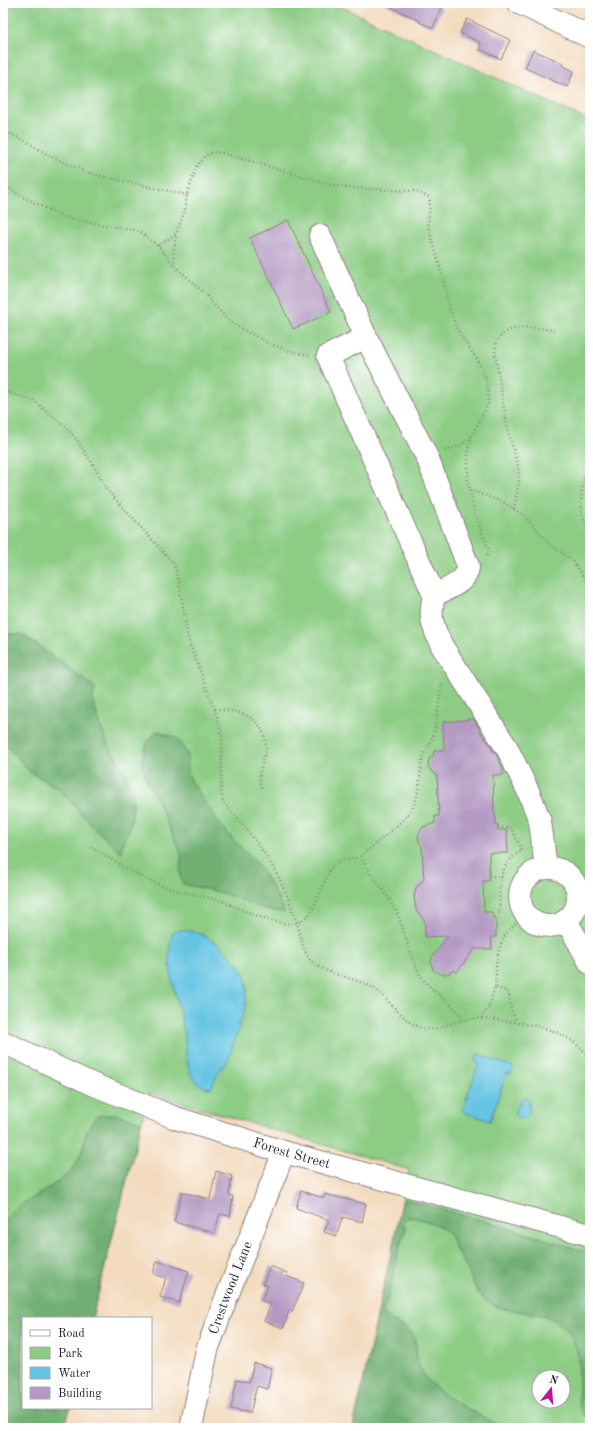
<svg xmlns="http://www.w3.org/2000/svg" width="593" height="1431" font-family="'Old Standard TT',serif">
<rect width="100%" height="100%" fill="#fff"/>
<filter id="ink" filterUnits="userSpaceOnUse"><feTurbulence type="fractalNoise" baseFrequency=".025" numOctaves="2"/><feDisplacementMap in="SourceGraphic" scale="8" xChannelSelector="R" yChannelSelector="G"/><feConvolveMatrix kernelMatrix="1 2 1 2 8 2 1 2 1" color-interpolation-filters="sRGB"/></filter>
<filter id="wash" filterUnits="userSpaceOnUse"><feTurbulence type="fractalNoise" baseFrequency=".012" numOctaves="4" result="noise"/><feDisplacementMap in="SourceGraphic" scale="16" xChannelSelector="R" yChannelSelector="G"/><feGaussianBlur stdDeviation="0.9" result="paint"/><feColorMatrix in="noise" values="0 0 0 0 0 0 0 0 0 0 0 0 0 0 0 0 0 1.4 0 .05"/><feComposite in="paint" operator="in"/></filter>
<g filter="url(#wash)">
<rect width="100%" height="100%" fill="#f3dabd"/>
<path fill="#8ccc84" stroke="#577760" fill-rule="evenodd" d="M3,3H333L590,121V1428H353L409,1170L149,1093L92,1318H23V1408H70L65,1428H3ZM539,1377H563V1401H539Z"/>
<path fill="#71b072" stroke="#4a6956" d="M3,634H22L96,688C94,692 93,695 93,700C95,711 103,733 108,744C114,756 124,768 129,781C135,798 134,815 128,832C125,838 121,845 121,852L94,828L58,788L30,772L3,742Z
M157,731L177,738L188,755V774L197,790L217,820L235,842L250,854L265,875L278,898L284,912C265,912 249,902 231,896C215,890 199,888 183,884L180,876L181,854L157,800L146,779L142,765L143,755L147,743Z
M116,1114L141,1122L92,1318H23V1408H70L65,1428H3V1221L20,1205L46,1190L70,1173L81,1154L87,1130L97,1116Z
M403,1199L499,1225L590,1253V1330L588,1336L590,1420C588,1418 585,1416 583,1414C578,1407 579,1396 579,1387C579,1368 580,1348 568,1332C546,1303 505,1320 483,1298C476,1292 473,1284 470,1275C466,1266 460,1257 455,1248C453,1244 452,1238 449,1234C440,1223 421,1219 408,1217L403,1223L406,1229L397,1255L390,1290L383,1311C391,1326 406,1323 413,1335C418,1344 415,1358 420,1368C435,1397 476,1412 504,1428H353Z"/>
<path fill="#64c4e3" stroke="#43738f" d="M180,930L189,931L201,934L218,944L238,963L245,976L247,987L246,1005L234,1043L227,1062L219,1071L211,1088C201,1088 194,1081 190,1072C186,1060 186,1046 184,1033C180,1001 162,966 173,933Z
M478,1054L513,1067L511,1074L507,1073L490,1121L462,1111L479,1063L475,1061Z
M523,1098H527L529,1100V1113L526,1118L520,1119L516,1116L514,1112Z"/>
<g id="blocks">
<path fill="#b49ac3" d="M383,3H431L442,8L433,28L419,22L420,21Z
M467,19L510,40L501,59L479,49L481,43L460,33Z
M533,50L563,63L562,65L574,71L567,87L525,68Z
M288,220L331,312L293,329L250,238Z
M474,719L484,738H486L492,748V751H494L496,754L503,768V775H493L494,813H495L496,825H498V830H507L508,853H489V881H483L484,912H492L493,918H496V937H491L492,949H474L457,972L453,970L448,974H441L433,970L431,961L432,957L448,936L425,937V921L417,912L415,904L414,896L416,888L424,879L422,846L419,842L418,835L423,827L435,823V816H439L437,775L431,771L428,765L429,759L434,755V751L444,750L443,722Z
M216,1171L232,1176L229,1195L233,1196L230,1216L220,1214L214,1233L174,1222L182,1192L210,1199Z
M301,1191L324,1198L325,1194L366,1204L362,1222L343,1217L336,1236L324,1232L329,1220L296,1208Z
M157,1261L189,1271L179,1303L160,1297L166,1278L153,1274Z
M270,1266L287,1273L286,1276L304,1283L292,1312L289,1311L283,1328L264,1321L271,1304L261,1300L268,1286L263,1284Z
M254,1363L272,1368L267,1389L257,1386L250,1413L231,1409L237,1379L249,1382Z"/>
</g>
</g>
<g filter="url(#ink)">
<use href="#blocks" fill-opacity="0" stroke="#8a7e7c" stroke-width="1"/>
<g fill="none" stroke-linecap="round" stroke-linejoin="round">
<defs>
<g id="minor">
<path d="M519,3L590,37"/>
<path d="M320,236L366,337L328,356L434,595C429,618 432,625 442,646L507,748L529,793L540,821L546,868"/>
<path d="M366,337L427,457L468,566C468,582 447,589 434,595"/>
<circle cx="549" cy="897" r="29"/>
<path d="M566,920L590,963"/>
<path id="s1" d="M3,1042L92,1084L173,1117L284,1152L590,1235"/>
<path id="s2" d="M191,1428L207,1350L225,1301L284,1152"/>
</g>
</defs>
<use href="#minor" stroke="#8a7e7c" stroke-width="24"/>
<path stroke="#8a7e7c" stroke-width="2.5" stroke-dasharray="1 3" stroke-linecap="butt" d="M259,3L262,5
M3,130L27,142L48,155L86,172L101,176L187,195
M3,184L23,197L60,215L71,219L139,231L158,246L175,266L204,293L225,317L231,323L270,344L290,351L309,355
M158,246L176,234L185,210L187,195L197,165L207,155L213,152L222,153L247,160L332,185L349,188L415,191L429,197L430,201L428,226L443,278L449,307L458,331L478,361L485,376L488,390V404L471,437L468,453V480L475,515L489,550L488,555L485,558
M175,265L173,254L176,235
M3,391L33,400L66,427L79,443L96,469L107,490L174,564L179,583L188,639L217,716L222,736L221,791L223,802C243,824 265,851 279,878C286,892 292,908 297,923C301,935 302,952 312,962C325,974 357,978 373,988C390,999 403,1023 422,1028C437,1032 449,1023 463,1020C477,1017 491,1019 505,1021C527,1024 547,1026 566,1037C575,1042 582,1050 590,1056
M445,451L461,445L470,438
M590,460C582,482 575,511 590,532
M470,490L505,503L523,515L534,526L550,545L571,559L590,586
M514,509L519,482L518,466L507,427L495,353C496,321 531,327 554,330
M215,709C234,711 257,713 264,735C266,741 267,747 265,753C262,766 256,776 263,789
M498,827L511,828L522,850C518,854 513,856 510,860C497,873 500,898 499,915
M91,847C111,859 130,872 151,881C173,891 196,894 218,900C236,906 282,930 299,922C322,911 320,875 337,862C344,857 356,861 362,855C376,843 402,824 411,810C421,795 419,774 423,757C425,750 430,745 432,738C438,720 439,700 442,682
M361,856C369,876 381,885 391,902C405,925 407,953 421,976C432,993 453,1001 463,1020
M493,876L502,877
M495,987C496,971 496,949 506,934C511,927 519,920 525,913
M481,1018L489,1007L495,987L507,991L509,995L511,1010L517,1022"/>
<use href="#minor" stroke="#fff" stroke-width="22"/>
</g>
</g>
<g text-anchor="middle" dominant-baseline="central" stroke-width="4" stroke-linejoin="round" paint-order="stroke">
<g font-size="14" fill="#22223b" stroke="#fff">
<text stroke="none"><textPath href="#s1" startOffset="310">Forest Street</textPath></text>
<text stroke="none"><textPath href="#s2" startOffset="146">Crestwood Lane</textPath></text>
</g>
</g>
<rect width="593" height="1431" fill="none" stroke="#fff" stroke-width="16"/>
<rect x="22" y="1317" width="130" height="92" fill="#ffffff" stroke="#a7a7b1"/>
<rect x="30" y="1330" width="20" height="6" fill="#ffffff" stroke="#a7a7b1"/>
<text x="58" y="1337" font-size="12" fill="#22223b">Road</text>
<rect x="30" y="1347" width="20" height="12" fill="#8ccc84" stroke="#a7a7b1"/>
<text x="58" y="1357" font-size="12" fill="#22223b">Park</text>
<rect x="30" y="1367" width="20" height="12" fill="#64c4e3" stroke="#a7a7b1"/>
<text x="58" y="1377" font-size="12" fill="#22223b">Water</text>
<rect x="30" y="1387" width="20" height="12" fill="#b49ac3" stroke="#a7a7b1"/>
<text x="58" y="1397" font-size="12" fill="#22223b">Building</text>
<g transform="translate(551 1389) rotate(17)"><circle r="19" fill="#ffffff" stroke="#a7a7b1"/>
<path d="M0-3L7 15L0 10L-7 15Z" fill="#b5179e"/>
<text y="-6" font-size="11" font-weight="bold" text-anchor="middle" fill="#22223b">N</text>
</g>
</svg>
